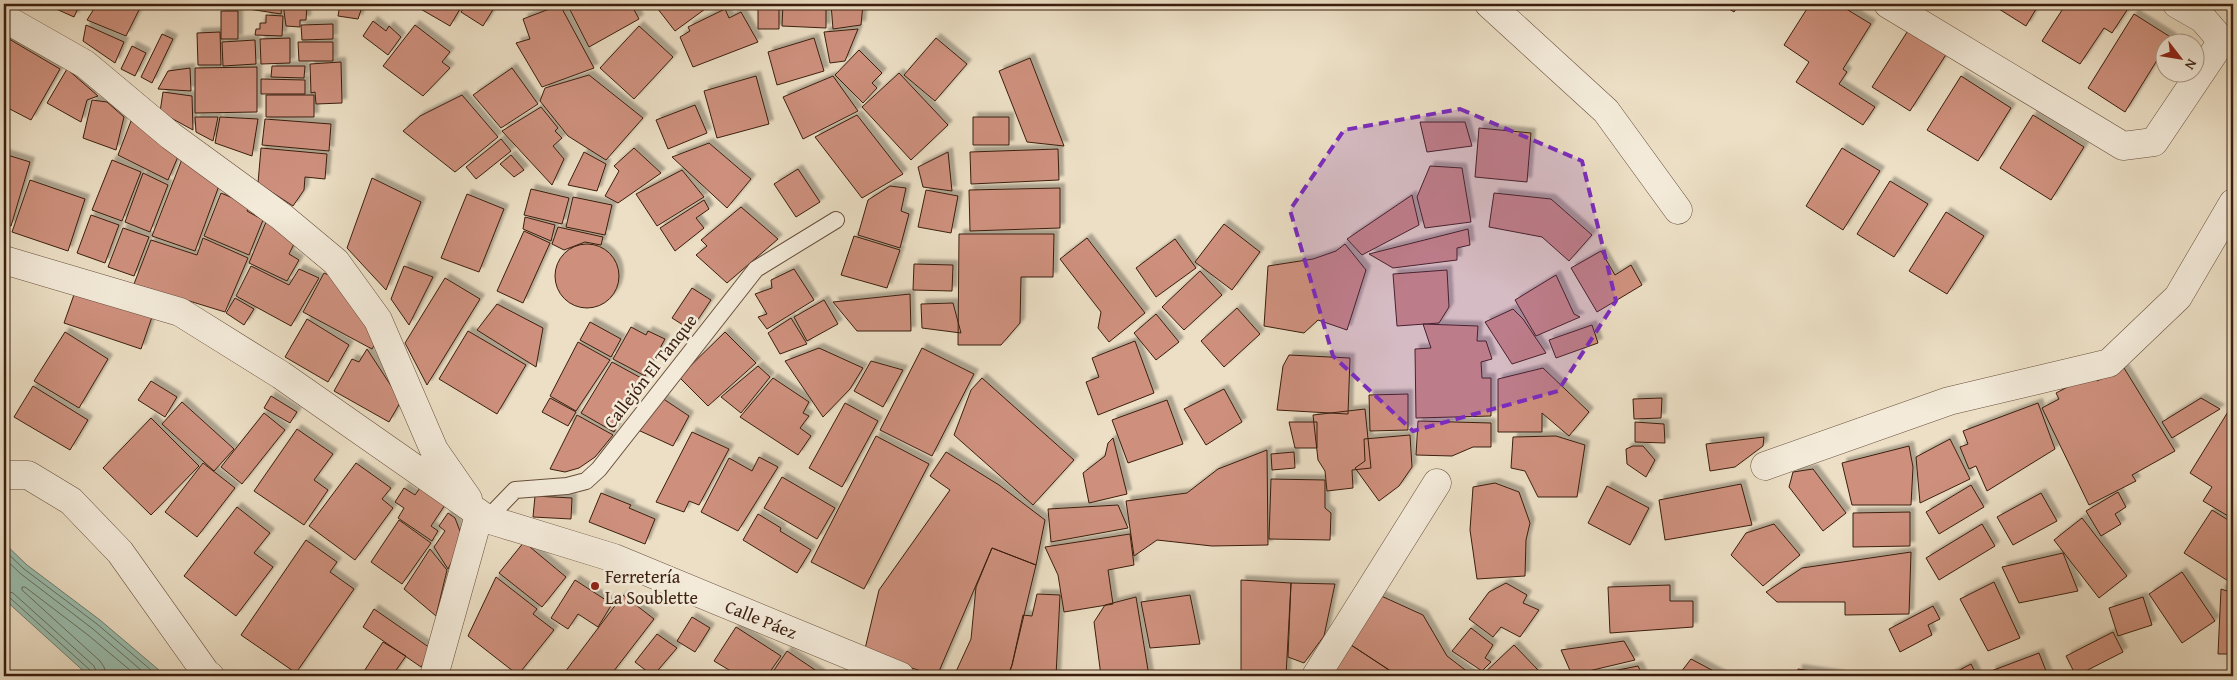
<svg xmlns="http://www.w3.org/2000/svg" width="2237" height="680" font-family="'Gentium Book Plus',serif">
<defs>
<filter id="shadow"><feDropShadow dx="4.5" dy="-4.5" stdDeviation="1" flood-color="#0004"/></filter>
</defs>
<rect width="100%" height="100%" fill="#ecdfc5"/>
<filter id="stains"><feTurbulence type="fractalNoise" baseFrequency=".004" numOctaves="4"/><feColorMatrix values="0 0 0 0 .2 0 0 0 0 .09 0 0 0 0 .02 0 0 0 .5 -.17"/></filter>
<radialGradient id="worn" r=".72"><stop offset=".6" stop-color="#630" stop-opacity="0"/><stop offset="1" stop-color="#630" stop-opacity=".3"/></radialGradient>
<path fill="#9abdae" stroke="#747d6e" d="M4,543L27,565L100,620L166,676H89L4,599Z"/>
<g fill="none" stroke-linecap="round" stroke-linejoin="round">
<path stroke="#6a6e5e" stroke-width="1" d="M4,550L24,569L97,624L158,676
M4,558L21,574L93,629L148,676
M4,590L13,593L94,666L98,676
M4,596L9,597L90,670L92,676
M106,676L104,667L100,661L22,590V587H25L88,635L137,676"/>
</g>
<path fill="#ce907d" stroke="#3b1e0e" filter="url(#shadow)" d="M56,4H80L74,17L54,8Z
M97,4H142L126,36L87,20Z
M216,4H282L281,14Z
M286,4H307L306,20H300V27L286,26L284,11Z
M340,4H363L358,19L338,16Z
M412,4H463L450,26Z
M467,4H488L494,8L483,26L461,12Z
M567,4H631L639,19L589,47Z
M654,4H701L705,9L675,31Z
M758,4H779V29H758Z
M783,4H826V28L782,26Z
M831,4H863L861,25L833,29Z
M1721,4H1739L1734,12Z
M1810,4H1838L1871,24L1843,69L1847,72L1839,84L1875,107L1863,125L1796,82L1809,62L1784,45Z
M1991,4H2039L2026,26Z
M2066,4H2118L2127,10L2112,33L2104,28L2080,64L2042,41Z
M560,5L594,68L542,87L516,43L530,39L523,19Z
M725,9L729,18L741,12L758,42L693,67L680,37L690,31L688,27Z
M221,11H238V39H221Z
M2134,14L2172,38L2169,42H2164V49L2125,112L2088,88Z
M266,15L283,16L282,36L255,35L256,29H260V23H266Z
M373,21L386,31L389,26L401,37L388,55L363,36Z
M333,24V39L302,40L301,25Z
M86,25L124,42L115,63L83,41Z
M415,25L450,52L442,62L450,68L423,96L383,66Z
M639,26L673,57L634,99L600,68Z
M858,29L845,61L830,63L824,32Z
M1909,29L1947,53L1910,111L1872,87Z
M220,32L221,65H198L197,33Z
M162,34L173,39L152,83L141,77Z
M4,36L60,69L31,120L4,106Z
M290,38V63L261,64L260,39Z
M814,38L824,71L777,85L768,52Z
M936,38L967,64L935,101L904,75Z
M255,40L256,64L223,66L222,42Z
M298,42H333V61H299Z
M132,46L146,53L135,76L121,69Z
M859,50L882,73L872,83L877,88L863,103L835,75Z
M1030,58L1064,146L1027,142L999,71Z
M341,62L342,103L316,104L315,92L311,93L310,64Z
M272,66H305L304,78L271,77Z
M257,67V112L195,113V68Z
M190,68L191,91L158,89L168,71Z
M512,68L538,104L501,128L473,95Z
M67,69L98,96L87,100L81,122L47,103Z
M899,73L948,125L911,160L862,107Z
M589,75L643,118L606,160L568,136L540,101L545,88Z
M756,76L769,124L717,138L704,91Z
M833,76L858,111L803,139L783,97Z
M1961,76L2011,108L1978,161L1927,130Z
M261,79L305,80V94H261Z
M163,92L192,96L193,130L160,112Z
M266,95H314V117H266Z
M462,95L498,137L455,172L403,131L420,116Z
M92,100L107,102L124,117L116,150L83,138Z
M695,105L707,133L668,149L656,120Z
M541,107L558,128L555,131L562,138L553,146L564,159L552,185L502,131Z
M857,115L903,174L862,198L815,137Z
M2033,115L2084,147L2051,200L2000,168Z
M195,117H218L213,141L196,132Z
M220,117L258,119L252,156L215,143Z
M973,117H1009V145H973Z
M265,119L331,124L329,151L262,145Z
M131,121L180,152L168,180L118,155Z
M1420,122H1465L1472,146L1427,152Z
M1479,128L1531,133L1527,182L1475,177Z
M501,139L511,151L476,179L466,167Z
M709,143L751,179L727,208L672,157Z
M261,148L327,154L325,179L305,177L304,190L293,206L258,183Z
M634,148L661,173L618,203L605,196L619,171L614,166Z
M1842,148L1880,171L1843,230L1806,206Z
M1058,149L1059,180L971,184L970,152Z
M584,152L606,164L597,191L568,185Z
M948,152L952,191L923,187L918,167Z
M4,154L30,162L11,226L4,224Z
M184,154L220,183L195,251L152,236Z
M511,155L524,170L514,177L500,164Z
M112,160L141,172L122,221L92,210Z
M1430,166L1462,168L1471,222L1425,228L1417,197Z
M798,169L820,202L796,217L774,184Z
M682,170L704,197L657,226L636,194Z
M143,173L168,185L150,232L125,222Z
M372,178L421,202L386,290L347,248Z
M30,180L85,199L68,251L12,232Z
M1890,181L1928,204L1894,257L1857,234Z
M890,186L906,188L901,211L909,214L900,248L858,235L868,200Z
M1060,188V228L970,231L969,190Z
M531,189L569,198L562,224L524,215Z
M926,190L958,196L951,233L918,227Z
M221,193L249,205L247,211L263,220L249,255L204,236Z
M1494,193L1551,199L1592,235L1569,261L1542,237L1489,227Z
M467,194L504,209L479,272L441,258Z
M1412,195L1419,225L1362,255L1347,239Z
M573,197L612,205L605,235L566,227Z
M704,200L709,209L696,218L704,228L675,251L660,228Z
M741,207L778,239L727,283L696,255L707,246L701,240Z
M1946,212L1984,236L1947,294L1909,271Z
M91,215L119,225L105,263L77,253Z
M525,217L555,225L551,241L523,229Z
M266,222L295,242L289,254L299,260L287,281L249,263Z
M1224,224L1260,252L1232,290L1195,262Z
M558,227L603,237L601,245L585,242L564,250L552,244Z
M123,228L149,237L134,276L108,267Z
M1468,229L1470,245L1457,248V260L1393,268L1369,254Z
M524,231L550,243L523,303L497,291Z
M959,234H1054L1053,277H1021L1020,323L1001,345H958Z
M854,236L900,250L887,288L841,275Z
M203,238L248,258L225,312L134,284L151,240L197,255Z
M1087,238L1145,313L1109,342L1098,328L1101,312L1060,259Z
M1175,239L1196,268L1156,297L1136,268Z
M1345,244L1366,270L1347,330L1318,320L1304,333L1264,326L1268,266L1313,259L1336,251Z
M555 276a32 32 0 1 1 64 0a32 32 0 1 1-64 0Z
M1601,251L1615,275L1631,265L1642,285L1597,312L1571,268Z
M914,264L953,265L952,291L913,290Z
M251,266L289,285L299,269L319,278L291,326L236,296Z
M404,266L433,277L409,325L391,299Z
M794,269L814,300L767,329L758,317L767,314L755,294L772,288L771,280Z
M1447,270L1449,307L1439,323L1397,326L1393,274Z
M1200,271L1222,295L1184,330L1162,307Z
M324,273L342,281L339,290L355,300L377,341L372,349L303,312Z
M1556,275L1574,314L1580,317L1536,336L1515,300Z
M445,278L480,299L427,385L405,343Z
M692,288L711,300L691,330L672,318Z
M76,289L153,314L141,349L64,323Z
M910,294L911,331H857L833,302Z
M235,298L254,309L244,325L226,313Z
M824,300L838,324L807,341L794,317Z
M953,303L961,333L922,328L921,304Z
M497,304L543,328L536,367L477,330Z
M1237,308L1260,334L1224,367L1201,341Z
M1513,309L1523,319L1546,353L1512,364L1485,322Z
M1156,314L1179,342L1156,360L1134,333Z
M791,318L807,344L780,354L768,333Z
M307,319L349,345L328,382L285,357Z
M590,322L621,339L611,357L580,340Z
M1423,324L1478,326L1477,341H1486L1492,359L1481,362L1482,378H1491V416L1416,418L1415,349L1431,348Z
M1592,325L1598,343L1556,358L1549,340Z
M631,327L646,335L648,331L665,339L645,376L613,359Z
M468,331L526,365L497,414L439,379Z
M65,332L108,359L79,408L34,381Z
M725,332L756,363L708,406L679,377Z
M1135,341L1154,393L1098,415L1086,382L1099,377L1092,358Z
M578,342L610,360L576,411L550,396Z
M819,348L863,368L850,389L823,417L785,361Z
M922,348L974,374L932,456L880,430Z
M367,349L401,401L389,422L334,391L352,359L359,362Z
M1289,355L1350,358L1348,414L1277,410L1283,366Z
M871,361L903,370L883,407L854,391Z
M612,362L643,379L614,432L581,413Z
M758,366L770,377L741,413L721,397Z
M1543,368L1589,412L1569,436L1542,413V432H1498V379Z
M2124,368L2175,451L2132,475L2136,481L2089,505L2042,408L2059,399L2056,393L2093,374L2097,381Z
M773,378L809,402L803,413L809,416L800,428L811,436L798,455L740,417Z
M982,378L1074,460L1033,505L954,435L971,390Z
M151,381L177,397L165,417L138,400Z
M33,386L88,420L70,450L14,417Z
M1224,389L1242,422L1206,445L1184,409Z
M1408,394V430L1370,431L1369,395Z
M271,396L297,412L290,423L264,408Z
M550,398L576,412L568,426L542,412Z
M662,398L689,416L673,446L638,430Z
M1662,398L1661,418L1634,419L1633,399Z
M2201,398L2220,409L2172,438L2162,422Z
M1167,400L1183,444L1128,463L1112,420Z
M182,402L234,449L214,471L162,424Z
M845,403L878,421L842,487L809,468Z
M2038,403L2055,449L1987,491L1976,466L1969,469L1960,447L1968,444L1963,431Z
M2231,407L2233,408V519L2203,501L2212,487L2190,473Z
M1365,409L1371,468L1352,470L1353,488L1327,491L1325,471L1318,460L1313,415Z
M264,413L285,430L242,484L221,467Z
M577,415L613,435L595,457L579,468L565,472L550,469Z
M151,418L199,466L151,515L103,468Z
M1418,421L1491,423V447H1473L1452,456L1416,455Z
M1289,422H1317V448H1295Z
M1635,422L1664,424L1665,443L1635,442Z
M297,429L333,454L314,480L328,490L304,525L254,491Z
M692,432L729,449L699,505L689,501L684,512L656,502Z
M1410,435L1412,467L1399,486L1379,501L1355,468L1365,461L1364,439Z
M876,436L929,464L864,589L811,562Z
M1556,436L1585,445L1577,497H1538L1525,471L1511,468L1513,437Z
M1764,437L1763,446L1735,467L1710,471L1706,444Z
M1113,438L1127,494L1089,503L1083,473L1105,456L1108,443Z
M1950,439L1970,479L1920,503L1916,457Z
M1633,446H1643L1655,460L1646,477L1627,464L1626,449Z
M1909,446L1913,467L1911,505H1852L1842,463Z
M1267,450L1268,545L1212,546L1157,540L1134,556L1126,501L1187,493L1218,469Z
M946,452L999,485L1045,520L1036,565L992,548L937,676L864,653L879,590L950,490L930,476Z
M1294,452L1295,468L1272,470L1271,454Z
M759,457L778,467L738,531L701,512L729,458L752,471Z
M203,463L235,488L197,537L165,512Z
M356,463L391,488L382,499L393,508L355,560L309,526Z
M1813,469L1846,513L1823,531L1789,487L1793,472Z
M782,477L835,508L817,539L764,508Z
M1271,479L1325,480V508L1331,513L1330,540L1269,539Z
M1495,483L1519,492L1530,523L1526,540L1525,576L1477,579L1470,530L1473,487Z
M1741,484L1752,525L1665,540L1659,500Z
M1971,485L1984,507L1939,534L1926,512Z
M1607,486L1649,508L1630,545L1588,523Z
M404,488L415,495L420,488L445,505L431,526L438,531L432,541L398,518L404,508L395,502Z
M2118,492L2126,507L2115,514L2121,524L2101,536L2086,511Z
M601,493L631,505L629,508L655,519L645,544L589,522Z
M2041,493L2057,521L2013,545L1997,517Z
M535,496L572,498L571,519L533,517Z
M1118,505L1128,528L1051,542L1048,509Z
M237,507L270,533L254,553L273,567L236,616L184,576Z
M2212,510L2233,523V584L2184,553Z
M1910,512V546L1853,547V513Z
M448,513L455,518L463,539L448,569L434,547L445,531L439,526Z
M758,514L781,528L780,531L811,550L797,573L743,540Z
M2082,518L2127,576L2099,598L2054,540Z
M399,520L431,543L402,584L371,562Z
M1774,524L1800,555L1763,586L1731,555L1746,533Z
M1982,524L1995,546L1939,580L1926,558Z
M1130,534L1134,565L1108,570L1113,604L1064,612L1058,575L1045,547Z
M306,540L337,562L330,572L354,589L296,673L241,635Z
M524,542L566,577L542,607L499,573Z
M992,548L1036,565L1012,665L1008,676H954L971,639L976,587Z
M430,549L447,570L436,616L404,589Z
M1911,552L1909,614L1845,615V602H1777L1766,592L1802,568Z
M2063,553L2078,591L2019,603L2002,567Z
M2182,572L2215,621L2182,643L2149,594Z
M496,577L537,609L533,614L554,630L518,675L468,636Z
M575,580L612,604L598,627L578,614L568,629L551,618Z
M1241,580L1291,583L1286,676H1241Z
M1994,582L2020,638L1988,651L1960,599Z
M1291,583L1335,584L1324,636L1304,663L1288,657Z
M1506,583L1527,595L1523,603L1539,610L1520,637L1501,627L1493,637L1469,619L1489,592Z
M1670,585V601H1693V627L1610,633L1608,587Z
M2221,589L2233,593V654H2218Z
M1037,594L1060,595L1056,676H1008L1012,665L1023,615L1032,616Z
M623,595L654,619L610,676H562Z
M1190,595L1200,644L1150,648L1141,602Z
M1379,595L1423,615L1447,656L1473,676H1398L1348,643Z
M1136,597L1149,676H1101L1094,622L1105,605Z
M2143,597L2152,625L2118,636L2109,608Z
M1933,606L1940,619L1928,625L1932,635L1900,652L1889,629Z
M374,609L433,650L421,667L363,627Z
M692,617L710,628L695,652L677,641Z
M736,627L781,656L767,676H739L714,661Z
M1471,628L1493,645L1485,658L1491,662L1482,671L1452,651Z
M2113,632L2123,652L2076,676L2066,656Z
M657,634L677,648L653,676L635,662Z
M1624,641L1635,660L1572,675L1561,650Z
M383,642L406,656L392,676H361Z
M1348,643L1397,675L1396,676H1329Z
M1514,645L1538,670L1531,676H1481Z
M787,651L821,674L819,676H770Z
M2039,653L2048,676H1993L1991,671Z
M1691,659L1723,676H1678Z
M1971,664L1977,676H1948Z
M1638,666L1643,676H1588Z
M1798,669L1839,675V676H1797Z"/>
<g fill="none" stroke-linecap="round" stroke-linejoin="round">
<defs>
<path id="lane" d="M487,519L515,490L567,486L586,481L599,469L756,269L836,220"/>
<path id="street" d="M1489,4L1606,111L1678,210
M1888,4L2123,146L2154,142L2222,41L2203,19L2177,4
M4,18L85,64L171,136L282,217L336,262L378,320L434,450L468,499
M4,260L180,312L281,375L487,519L614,558L900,676
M1765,466L1949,401L2109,363L2178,297L2233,203
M4,475H28L71,501L120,552L206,673L210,676
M434,676L479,515
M1316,676L1437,483"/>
</defs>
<use href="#lane" stroke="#674e3c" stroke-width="18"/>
<use href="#street" stroke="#674e3c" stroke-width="29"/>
<use href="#lane" stroke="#f3ead9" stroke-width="16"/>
<use href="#street" stroke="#f3ead9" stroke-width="28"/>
</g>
<path fill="#7b2cbf" fill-opacity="0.2" stroke="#7b2cbf" stroke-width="4" stroke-dasharray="10 6" stroke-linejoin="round" d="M1460,109L1582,161L1616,301L1558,391L1413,431L1333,356L1290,210L1344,130Z"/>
<circle fill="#8f2418" stroke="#f3ead9" stroke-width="2" cx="595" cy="586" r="5"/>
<g text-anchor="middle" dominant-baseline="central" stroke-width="5" stroke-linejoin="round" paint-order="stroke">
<g font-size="18" fill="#3b1e0e" stroke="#f3ead9">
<text transform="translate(650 371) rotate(-52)">Callejón El Tanque</text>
<text transform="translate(761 619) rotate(22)">Calle Páez</text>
</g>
<g font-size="18" fill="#3b1e0e" stroke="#f3ead9" text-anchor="start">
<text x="605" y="576">Ferretería<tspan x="605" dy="21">La Soublette</tspan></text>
</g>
</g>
<rect width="2237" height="680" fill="none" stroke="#ecdfc5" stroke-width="20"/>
<rect x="5" y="5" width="2227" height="670" fill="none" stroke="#3b1e0e" stroke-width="2.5"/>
<rect x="10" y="10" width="2217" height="660" fill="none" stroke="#3b1e0e"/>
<g transform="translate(2180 58) rotate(121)"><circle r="24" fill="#f3ead9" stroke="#a99888"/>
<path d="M0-4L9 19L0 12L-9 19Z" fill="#8f2418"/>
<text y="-8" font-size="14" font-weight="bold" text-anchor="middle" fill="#3b1e0e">N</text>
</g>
<rect width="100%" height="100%" filter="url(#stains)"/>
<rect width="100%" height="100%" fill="url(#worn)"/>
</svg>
